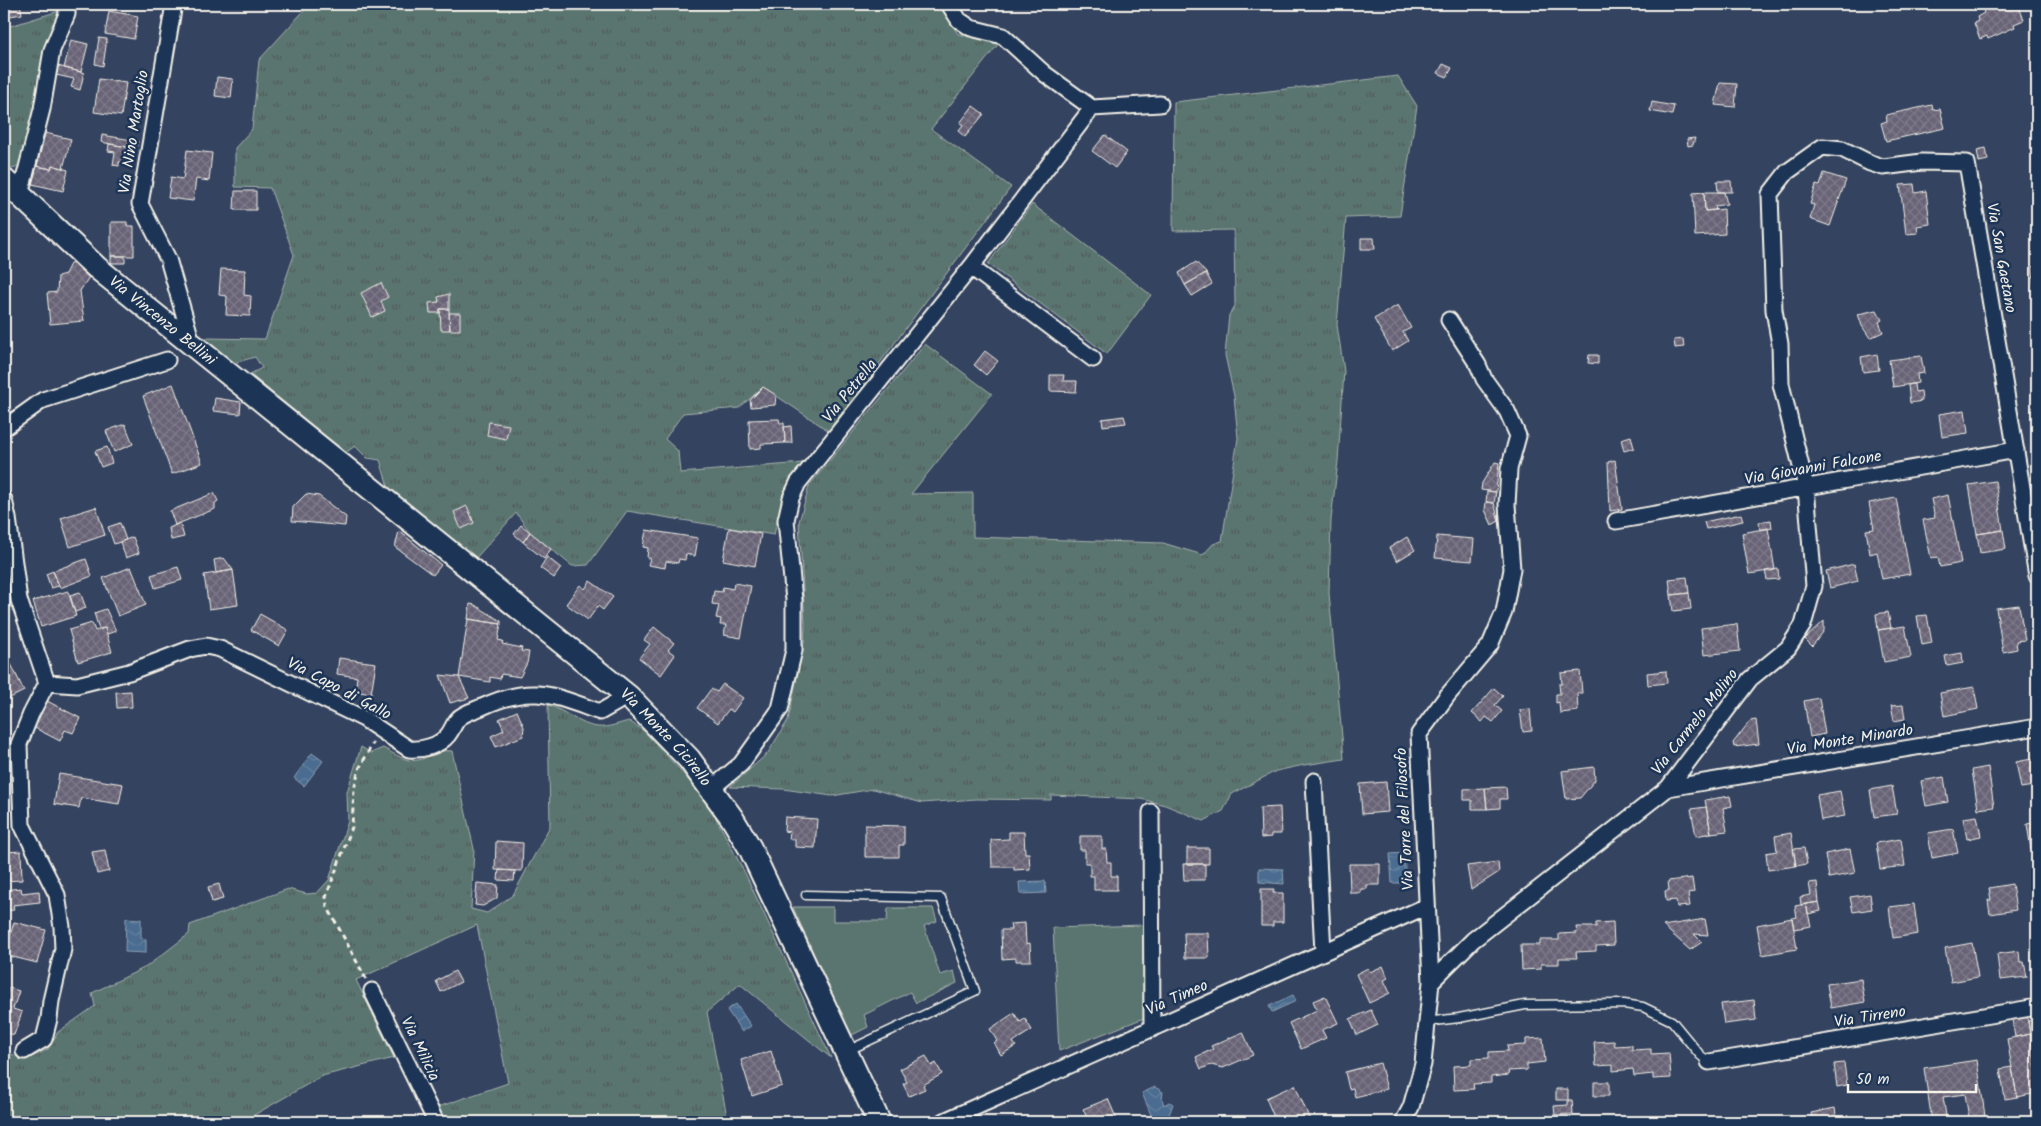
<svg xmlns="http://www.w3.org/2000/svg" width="2041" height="1126" font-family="Kalam,sans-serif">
<defs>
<pattern id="grass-tufts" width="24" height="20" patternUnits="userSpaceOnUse" patternTransform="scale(1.25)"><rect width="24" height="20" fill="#5a7470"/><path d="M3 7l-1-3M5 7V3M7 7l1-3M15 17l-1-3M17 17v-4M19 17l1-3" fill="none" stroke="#515c59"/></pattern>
<pattern id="water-waves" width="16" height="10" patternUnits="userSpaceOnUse" patternTransform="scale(1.25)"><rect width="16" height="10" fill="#4a6c90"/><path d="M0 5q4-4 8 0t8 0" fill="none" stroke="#6581a0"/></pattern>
<pattern id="building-cross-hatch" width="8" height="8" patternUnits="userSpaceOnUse" patternTransform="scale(1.25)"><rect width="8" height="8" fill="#686376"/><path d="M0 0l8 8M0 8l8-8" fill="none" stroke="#7e7a8a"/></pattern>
</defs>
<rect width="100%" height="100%" fill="#344360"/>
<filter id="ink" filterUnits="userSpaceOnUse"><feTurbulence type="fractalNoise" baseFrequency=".02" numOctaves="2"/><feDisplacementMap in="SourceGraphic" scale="10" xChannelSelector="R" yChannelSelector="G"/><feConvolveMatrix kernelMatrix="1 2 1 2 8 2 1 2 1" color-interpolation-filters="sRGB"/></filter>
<g filter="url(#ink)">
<path fill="url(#grass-tufts)" stroke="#a7b2ac" d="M310,4H939L958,34L1000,42L931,129L1011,187L829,431L763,387L739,408L683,413L665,439L678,451L680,473L803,463L784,491L774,535L627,511L588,565L572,566L530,532L516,513L475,559L390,493L380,460L367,458L355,446L344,454L250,374L262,368L255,357L234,363L204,338L265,339L294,255L270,188L235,187V148L252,129L259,60Z
M59,11L61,14L24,160L16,168L10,169L4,164V28Z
M1398,76L1417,106L1400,216L1346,218L1337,325L1344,371L1338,461L1331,520L1329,593L1344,759L1304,765L1276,771L1232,794L1223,811L1204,821L1165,805L1141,799L1051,795V800L976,799L922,803L873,789L832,796L783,789L730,787L768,753L788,720L804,644L805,624L799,522L809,486L925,344L992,394L911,494L973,493V537L1163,543L1203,555L1213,544L1222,541L1238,438L1234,396L1225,355L1229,315L1235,306L1234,230L1173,231L1174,102Z
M1032,204L1151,295L1107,354L988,264Z
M548,705C565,710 581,726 598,727C608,728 620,723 629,721L644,731L679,769L708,803L745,873L831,1058L740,984L707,1012L728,1122H446L438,1107L508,1083L477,925L356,980L394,1058L322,1076L242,1122H4V1051L26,1060L48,1049L58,1032L95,1006L92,993L146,967L189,934L190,925L288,889L307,894L317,893L329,880L348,821L347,792L361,747L371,753L383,748C393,753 407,763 418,760C433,757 435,749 452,751L474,849L471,909L487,913L513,895L550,826Z"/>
<path fill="#5a7470" stroke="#a7b2ac" d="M793,907H833V921H887L888,908H933L937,921L924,926L940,975L954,971L957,983L916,1003L910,992L864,1015L868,1027L850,1036Z
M1143,925L1144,1018L1059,1051L1053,928Z"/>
<path fill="url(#water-waves)" stroke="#8ea1b3" d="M312,753L323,761L304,786L294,778Z
M1404,853L1406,883H1392L1390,854Z
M1259,868L1283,869L1284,884L1259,882Z
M1045,881L1046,893L1020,894L1019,882Z
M126,918L141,919V938L146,939V953L125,952Z
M1293,995L1296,1001L1272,1012L1269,1006Z
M736,1004L751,1026L742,1032L727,1010Z
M1155,1087L1163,1092L1162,1099L1164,1105L1169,1102L1173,1104L1169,1115L1163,1122H1154L1142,1093Z"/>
<path fill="url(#building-cross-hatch)" stroke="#f4f1e8" d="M4,4H20L22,14L4,17Z
M1997,4L2005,5L2012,4L2013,6L2018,4L2024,20L2014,24L2015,27L1988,39L1987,36L1980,39L1974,23L1978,21L1977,17L1984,13L1983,10Z
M109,11L138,16L134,39L105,34Z
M99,38L107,39L103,66L95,64Z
M71,40L88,44L81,72L64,68Z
M1443,64L1452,68L1447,77L1438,73Z
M58,66L84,73L80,90L71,87L74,79L56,75Z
M217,77L233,79L231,98L215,96Z
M99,79L126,83L121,116L94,112Z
M1720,83L1737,84L1735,107L1715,105Z
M1652,102L1674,106L1672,115L1650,111Z
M1932,105L1933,110L1940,109L1945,128L1886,141L1881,123L1887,121L1886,115Z
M973,106L984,114L965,137L958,131L963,125L960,123Z
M45,133L71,139L63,168L52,165L51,169L37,166Z
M102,135L138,141L136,149L101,142Z
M1105,135L1127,152L1115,168L1092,151Z
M1695,138L1693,145L1688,146L1687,139Z
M109,144L129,147L126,163L119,162V166L113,165L115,152L108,151Z
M1986,148L1988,160L1979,162L1977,150Z
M187,150L212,153L209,181L196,179L193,201L168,198L171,177L183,179Z
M52,165L68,170L63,191L32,184L37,166L51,169Z
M1824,173L1846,180L1830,226L1810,219L1814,205L1810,204L1816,185L1820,186Z
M1717,181H1731L1732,192H1718Z
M1914,184L1915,193L1926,191L1930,224L1917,226L1918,233L1906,234L1900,185Z
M235,191H256V210H234Z
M1704,192L1705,211L1724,209L1725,234L1695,236L1693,193Z
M1704,192H1724L1727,204L1715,206L1716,210L1705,211Z
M111,222H127V226H134V256H111Z
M1361,238H1374L1375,249H1361Z
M111,256H125V263H111Z
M71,262L89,277L80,291L84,321L50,324L47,293L57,292L58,276L65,274Z
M1196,262L1206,273L1185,285L1179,273Z
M2037,266V289H2035L2032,267Z
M221,269L245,270L244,295L251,296L250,316L226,315L227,296L219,295Z
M1206,273L1212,284L1192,296L1185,285Z
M381,283L388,297L381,301L385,311L372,317L361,293Z
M449,294V309H440V313H430L429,303L439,302L438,297Z
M1398,305L1411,328L1403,332L1408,341L1392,351L1374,319Z
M440,309H449L450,330H441Z
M1877,310L1882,320L1879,322L1883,332L1870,338L1862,326L1858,314Z
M449,313H460V330H450Z
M1683,339L1684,347L1675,348L1674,340Z
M985,351L998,361L986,375L974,365Z
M1877,354L1879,370L1863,372L1861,357Z
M1589,355H1598V364L1588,363Z
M1921,356L1924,373L1917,374L1918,383L1893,387L1889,360Z
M1050,375H1064L1063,381H1077L1076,392L1050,391Z
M173,384L202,463L172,474L143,396Z
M1914,384L1915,392L1921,391L1922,401L1910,403L1908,385Z
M763,387L776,395L775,405L751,407L750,400Z
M215,398L241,402L240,414L213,411Z
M1965,410L1968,433L1942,437L1939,414Z
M1124,416L1126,423L1103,426L1102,419Z
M779,419L780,423H784L785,443L761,444V448L750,449L749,420Z
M489,422L509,425L506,439L487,435Z
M125,424L133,444L114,452L106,431Z
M791,426L792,443H785L784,427Z
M1631,436L1634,448L1624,451L1621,439Z
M107,447L112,463L101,467L95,451Z
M1615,460L1622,509L1610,511L1608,462Z
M1495,462L1499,463L1496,492L1481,490L1482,483Z
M1995,481L2003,530L1977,534L1969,485Z
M1487,491L1496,492L1494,503L1486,502Z
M214,493L218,501L215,503V509L175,525L170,511Z
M306,494L319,496L346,517L345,526L292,521L293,507Z
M1948,495L1961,563L1940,567L1938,557L1931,558L1923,520L1935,518L1931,499Z
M1896,498L1910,574L1882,579L1877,552L1870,554L1866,530L1874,529L1869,503Z
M1486,502L1494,503L1499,521L1492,525L1485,510Z
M467,506L474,523L461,529L454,512Z
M96,507L105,535L70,547L61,518Z
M1741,514L1743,521L1706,529L1704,522Z
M1771,520L1772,528L1760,530L1759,522Z
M120,523L126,540L114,544L108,527Z
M180,523L184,537L171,540L169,528Z
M521,525L530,532L523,542L514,534Z
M729,528L761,534L755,566L723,560Z
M1768,528L1775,570L1749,574L1742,533Z
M646,530L698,538L695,556L686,554L685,560L679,559L678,563L666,561L665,568L648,565L650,558H647L648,548L643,547Z
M2003,530L2006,549L1980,553L1977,534Z
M399,531L441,565L433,575L395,547Z
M530,532L551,549L544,559L523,542Z
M1437,536L1474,539L1472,561L1435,558Z
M133,537L139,553L126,558L120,542Z
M1407,537L1415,550L1397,561L1389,548Z
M547,557L561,568L554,578L540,568Z
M224,558L233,570L216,573L214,560Z
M86,559L92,576L60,588L53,571Z
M1854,564L1858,581L1830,588L1826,571Z
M131,567L146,605L118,616L103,578Z
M178,567L182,580L155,588L151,575Z
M1778,569L1779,579L1767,580L1765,571Z
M233,570L238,605L209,609L204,575Z
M53,571L59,586L51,588L46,574Z
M1687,577L1689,593L1671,595L1669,579Z
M590,581L613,597L603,610L598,606L588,620L566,604L580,585L585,589Z
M734,583L751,586L741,638L724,635L726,625H720L721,619L716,618L719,605L712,604L714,591L722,592L723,587L733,589Z
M68,591L76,616L41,627L33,601Z
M80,592L86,608L75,612L70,595Z
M1689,593L1691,609L1673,611L1671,595Z
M470,604L475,605L501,621V624L468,619Z
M2019,605L2025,640L2016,641L2017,649L2003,652L1996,608Z
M106,609L116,631L107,634L105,628L99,629L94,613Z
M1888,612L1891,628L1878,630L1876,614Z
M260,614L288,630L279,646L251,630Z
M1927,615L1932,643L1922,645L1917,616Z
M468,619L501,624L498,640L503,641L502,644L522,648L521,651L529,652L527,663L520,677L501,674L500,679L490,677V682L459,677Z
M1824,621V631L1812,646L1805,639Z
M92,623L95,631L105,628L112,652L78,662L69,630Z
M1737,624L1740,651L1704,655L1701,628Z
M1905,626L1911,657L1884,662L1878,630Z
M654,627L674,643L668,650L675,655L661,675L639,658L650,644L644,640Z
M1962,653L1963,663L1947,666L1945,656Z
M339,658L376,663L371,694L355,691L357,677L337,674Z
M11,664L24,691L4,701V667Z
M1580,671L1582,693H1577L1578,711L1560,713L1559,702L1556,703V694H1560L1559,684H1562L1561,673Z
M1666,671L1667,683L1648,685L1647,673Z
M440,675L459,677L469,698L450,703Z
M723,684L743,698L733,712L729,709L718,723L697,708L711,689L717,692Z
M1974,687L1978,709L1944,716L1940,693Z
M1494,688L1503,696L1495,705L1502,711L1493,722L1486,717L1482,722L1472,713Z
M131,691L132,707L117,708L116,692Z
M1819,698L1825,734L1810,737L1804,701Z
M47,701L80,718L73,733L65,730L60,741L33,727Z
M1903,705L1905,719L1894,721L1891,706Z
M1530,709L1532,731L1523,732L1520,710Z
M517,711L524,727L523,736L496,747L491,736L504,730L499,719Z
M1756,720L1759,744L1734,747L1733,743L1750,721Z
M2037,758V779H2033V786L2021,788L2016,762Z
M1594,767L1595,780L1580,798L1566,799L1562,771Z
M1988,767L1994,807L1978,809L1972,770Z
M59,774L123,784L119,804L81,798L79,808L54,804Z
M1944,777L1948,802L1926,806L1921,781Z
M1386,782L1388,812L1362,814L1360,784Z
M1892,786L1897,814L1874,817L1870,790Z
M1506,787L1507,799H1500V808L1487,809L1485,788Z
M1485,788L1487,809H1472V800H1464V789Z
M1840,791L1845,816L1821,820L1817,795Z
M1730,796L1732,806L1723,808L1727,831L1711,833L1705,800Z
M1280,807L1281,834H1271V837L1261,838L1260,808Z
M1706,807L1711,833L1696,836L1691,809Z
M1977,816L1981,836L1967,839L1963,818Z
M785,817L817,819L815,848L795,847V839H789L790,832L784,831Z
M2037,822V849L2031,850L2027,824Z
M865,825L904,826V845H899V857H865Z
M1953,829L1958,853L1932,858L1928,833Z
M1009,832H1024L1025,853H1029L1030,869L1014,870V867H992L991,840L1009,839Z
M1791,833L1796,866L1768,870L1766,853L1777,851L1775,836Z
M1080,836H1102V849H1106L1107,862H1111V876H1117V890H1094V876H1090V863H1085V850H1080Z
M1901,839L1905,866L1880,869L1876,843Z
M496,841L523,843L522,871L495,870Z
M1187,848H1209V864H1187Z
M1804,848L1807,864L1796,866L1793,849Z
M1850,849L1855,873L1829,878L1825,854Z
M105,850L109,871L97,874L92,852Z
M21,851L22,880L4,881V852Z
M1498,862L1499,872L1471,890L1467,866Z
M1183,864H1205V880H1184Z
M1349,864H1380V885H1367V889H1361V893H1350Z
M499,870L515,871L514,881L498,880Z
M1692,878L1694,892L1688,893L1690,906L1677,907L1676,900L1666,901L1665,891L1669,890L1668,881Z
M1817,882L1819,902L1801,905L1800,897L1811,895L1809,883Z
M477,883L498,885L497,898L483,906L475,905Z
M219,884L223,899L212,902L208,887Z
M2012,884L2016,910L1990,914L1988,900H1991L1989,888Z
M21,888L22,893L39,891L40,902L13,905L14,910L4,911V890Z
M1261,889H1274L1273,893H1283V922H1273V926H1261Z
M1870,894L1872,909L1853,912L1850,897Z
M1819,902L1821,911L1808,914L1806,904Z
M1806,904L1811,926L1794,929L1792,918L1797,917L1795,906Z
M1914,904L1918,934L1893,938L1889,907Z
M1792,918L1797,949L1762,955L1757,925Z
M1705,919L1708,935L1694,934L1702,942L1690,950L1663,926Z
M14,922L46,930L37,963L5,955Z
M1613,922L1614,945L1596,946V951L1576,952L1577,958H1559V964H1541V969L1522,970L1521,945H1540V940H1559V934L1577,933L1576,927H1596V923Z
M1025,923L1026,944L1030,943L1031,961H1016V958L1002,959L1001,930H1011L1010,924Z
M1184,933H1208L1209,958H1185Z
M1972,943L1978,977L1951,982L1945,948Z
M2019,951L2020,962H2024L2027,977L2000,980L1997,954Z
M1383,966L1388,978L1384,980L1390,993L1369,1003L1356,974L1368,968L1370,972Z
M455,971L461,982L441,992L436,981Z
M1861,979L1865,1002L1831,1008L1827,984Z
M4,986L19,991L13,1009L22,1012L14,1035L4,1032Z
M1325,996L1338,1023L1322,1030L1326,1038L1301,1049L1289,1023L1317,1010L1313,1001Z
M1754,1000L1756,1020L1724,1024L1721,1004Z
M1371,1010L1378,1025L1357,1035L1350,1019Z
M1014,1013L1020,1022L1025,1019L1032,1030L1013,1042L1016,1046L1001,1055L994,1043L997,1041L990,1029Z
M2027,1016L2030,1034L2015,1037L2012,1019Z
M2037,1019V1048L2033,1049L2028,1021Z
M1243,1032L1253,1055L1223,1068L1211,1065L1201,1069L1196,1057L1213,1049L1211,1046Z
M2030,1034L2037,1071V1093L2017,1097L2007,1039Z
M1543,1038L1545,1062L1527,1064V1070L1508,1071L1509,1075L1491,1077V1083L1473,1084L1474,1089L1454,1090L1453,1066L1471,1065V1059L1489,1058V1052L1508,1051L1507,1046L1526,1045V1039Z
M1614,1041L1615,1046L1632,1045V1050L1651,1049V1054L1669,1053L1671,1078L1653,1079V1074L1634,1076L1633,1069L1613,1071V1065L1596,1066L1594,1042Z
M771,1051L782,1086L752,1096L741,1060Z
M926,1056L931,1066L936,1063L942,1074L923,1085L925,1089L909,1096L903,1084L907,1082L900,1069Z
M1977,1060L1985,1116L1969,1118L1965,1094L1943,1097L1947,1122H1932L1924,1068Z
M1380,1063L1387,1089L1355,1097L1353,1088L1349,1089L1345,1072Z
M1844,1063L1847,1085L1837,1087L1834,1064Z
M2012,1067L2017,1097L2005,1099L2000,1069Z
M1594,1082H1609V1096H1594Z
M1295,1085L1311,1122H1276L1266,1098Z
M1556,1089H1568V1100H1556Z
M1108,1099L1118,1122H1089L1083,1109Z
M1568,1100H1572L1573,1114L1555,1115L1554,1106L1568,1105Z
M1835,1108L1837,1122H1813L1811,1113Z
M1728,1117L1729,1122H1706V1121Z
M837,1118L839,1122H823Z
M33,1119L34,1122H21Z"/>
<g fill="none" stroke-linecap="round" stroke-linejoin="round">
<defs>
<path id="lane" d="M806,895L941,898L975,991L847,1051
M1426,1022L1459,1018L1525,1005L1624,1004L1643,1007L1672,1021L1700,1055L1709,1062"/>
<path id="street" d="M174,4L140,204L168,259L193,346
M949,4L959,20L971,28L1003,36L1045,74L1092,108
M20,195L42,109L52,50L67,14V6L64,4
M971,267L1093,359
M4,428L43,400L167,360
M4,500L8,518L19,600L47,683L31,714L19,744L22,825L57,895L62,927L63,949L51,1001L49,1019L44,1039L24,1051
M1616,521L2016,450
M47,683L77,685L129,672L190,649L206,646L220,649L364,719L409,749C423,750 439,746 448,735C452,730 454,723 458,719C463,713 475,710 482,707C532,684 552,695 600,712L628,696
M1314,781L1323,952
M712,788L741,764L780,709L794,650V600L786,520L791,498L798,483L971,267L1092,108L1160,104
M1668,788L2037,727
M1151,812L1152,1029
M1431,982L1473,940L1668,788L1750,679L1788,648L1803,625L1814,586L1806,487L1781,384L1780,344L1774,310L1770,194L1787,172L1822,147L1842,149L1870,163L1883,167L1922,162L1967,163L2037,576
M372,991L436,1122
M1709,1062L2037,1007
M942,1122L1427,906
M1403,1122L1411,1107L1423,1064L1431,982L1419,734L1447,696L1490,645L1504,612L1512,569L1507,505L1509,469L1518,436L1507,411L1484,379L1478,365L1449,320"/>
<g id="secondary">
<path id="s1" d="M4,180L96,267L628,696L689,759L732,818L750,848L879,1122"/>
</g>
</defs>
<use href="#lane" stroke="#f4f1e8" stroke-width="11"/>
<use href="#street" stroke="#f4f1e8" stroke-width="19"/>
<use href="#secondary" stroke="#f4f1e8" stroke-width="26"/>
<path stroke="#f4f1e8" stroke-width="3" stroke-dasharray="5 4" stroke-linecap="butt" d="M366,979L327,906L326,897L352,827L354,789L359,769L373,743
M4,1061L10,1058"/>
<use href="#lane" stroke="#1d3557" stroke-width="8"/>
<use href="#street" stroke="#1d3557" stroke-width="15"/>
<use href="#secondary" stroke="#1d3557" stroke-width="22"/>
</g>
</g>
<g text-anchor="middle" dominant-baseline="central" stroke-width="5" stroke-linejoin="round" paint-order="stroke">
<g font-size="16" fill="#f4f1e8" stroke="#1d3557">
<text transform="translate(134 132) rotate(-81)">Via Nino Martoglio</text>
<text transform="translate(2001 258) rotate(80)">Via San Gaetano</text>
<text stroke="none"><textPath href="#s1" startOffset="212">Via Vincenzo Bellini</textPath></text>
<text transform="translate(850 391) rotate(-51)">Via Petrella</text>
<text transform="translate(1813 468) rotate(-10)">Via Giovanni Falcone</text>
<text transform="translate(339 689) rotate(28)">Via Capo di Gallo</text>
<text transform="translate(1695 722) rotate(-52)">Via Carmelo Molino</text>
<text stroke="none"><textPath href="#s1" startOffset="866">Via Monte Cicirello</textPath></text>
<text transform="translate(1850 740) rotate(-9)">Via Monte Minardo</text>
<text transform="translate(1405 819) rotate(-93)">Via Torre del Filosofo</text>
<text transform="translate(1177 998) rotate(-24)">Via Timeo</text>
<text transform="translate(1870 1017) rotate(-9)">Via Tirreno</text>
<text transform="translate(420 1049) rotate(64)">Via Milicia</text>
</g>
</g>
<rect width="2041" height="1126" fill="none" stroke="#1d3557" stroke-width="20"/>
<rect x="10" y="10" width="2021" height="1106" fill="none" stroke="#f4f1e8" stroke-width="2" filter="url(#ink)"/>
<path d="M1848 1084v8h128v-8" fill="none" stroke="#f4f1e8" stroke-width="2.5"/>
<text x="1856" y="1084" font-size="15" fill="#f4f1e8" stroke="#1d3557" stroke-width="4" paint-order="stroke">50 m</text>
</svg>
